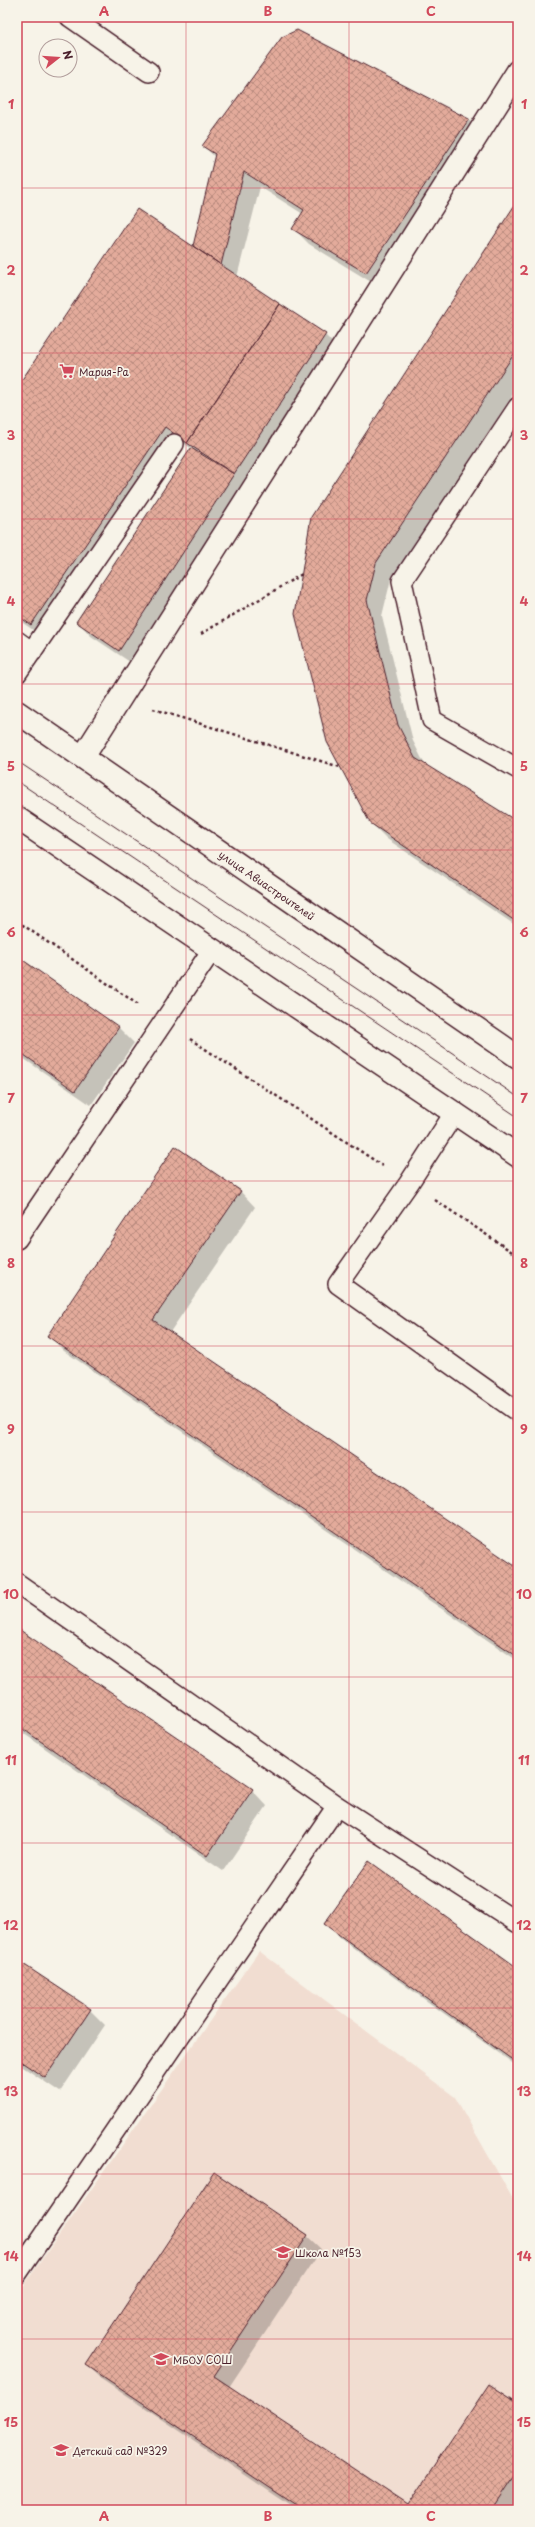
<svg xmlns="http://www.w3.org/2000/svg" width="535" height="2527" font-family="'Playpen Sans',sans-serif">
<defs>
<pattern id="building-cross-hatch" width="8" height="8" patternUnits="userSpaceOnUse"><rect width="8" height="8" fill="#e3ab9b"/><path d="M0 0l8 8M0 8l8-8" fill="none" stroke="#ba8b7f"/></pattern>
</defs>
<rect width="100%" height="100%" fill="#f7f3e8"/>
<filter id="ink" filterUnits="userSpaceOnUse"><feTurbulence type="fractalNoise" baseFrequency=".025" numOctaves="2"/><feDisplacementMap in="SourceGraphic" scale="8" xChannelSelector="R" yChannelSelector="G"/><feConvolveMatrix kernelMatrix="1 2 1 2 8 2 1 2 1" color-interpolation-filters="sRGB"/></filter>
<g filter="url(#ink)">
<path fill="#f1ddd1" d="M259,1951L455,2097L518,2208V2510H17V2295Z"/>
<path fill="#0003" d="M435,17H446L442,22Z
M297,31L469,120L484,136L381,288L309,244L293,228L303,214L260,187L237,277L325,335L339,349L133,664L91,636L78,622L192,449L179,440L45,638L17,619V389L194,248L216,158L203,146Z
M518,202V387L391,579L382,616L413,741L425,765L518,823V927L387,839L371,823L296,614Z
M17,957L119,1028L134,1043L91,1105L17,1054Z
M240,1191L255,1207L170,1332L518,1569V1661L64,1351L48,1335Z
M17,1629L252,1790L267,1806L223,1871L17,1729Z
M326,1924L518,1969V2067L341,1939Z
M17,1961L90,2010L105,2025L60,2092L17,2063Z
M307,2236L321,2249L229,2387L408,2507L518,2404V2505L515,2510H297L101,2378L87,2365Z"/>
<path fill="url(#building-cross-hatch)" stroke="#4a1f2b" d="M297,30L469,119L366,273L292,229L304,210L244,172L221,265L193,246L215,154L202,146L282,37Z
M518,200V348L376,563L367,600L398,725L415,758L518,822V923L370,823L327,742L295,614L311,517Z
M137,209L280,304L187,443L165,427L31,625L17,615V387Z
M280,304L326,334L234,474L187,443Z
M191,448L234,474L119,651L76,622Z
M17,956L119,1027L75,1091L17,1050Z
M175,1146L241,1191L153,1320L518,1568V1657L47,1336Z
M17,1628L253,1789L207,1856L17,1725Z
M369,1861L518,1968V2064L324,1924Z
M17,1960L91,2009L45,2078L17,2059Z
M214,2172L308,2235L214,2376L408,2505L489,2384L518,2403V2471L492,2510H303L86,2365Z"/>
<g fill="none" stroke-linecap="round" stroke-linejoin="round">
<defs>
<path id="service" d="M70,17L149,72
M518,407L402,581L432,720L518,769
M17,641L32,652
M17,673L174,444
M455,1112L409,1183L338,1284L518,1412
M17,1239L212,950
M17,1583L337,1806
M17,2274L337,1806L518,1923"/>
<path id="minor" d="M83,757L518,71"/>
<g id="secondary">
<path id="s1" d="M17,712L518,1057"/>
<path d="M17,818L518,1156"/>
</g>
</defs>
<use href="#service" stroke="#4a1f2b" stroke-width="22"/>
<use href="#minor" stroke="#4a1f2b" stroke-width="25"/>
<use href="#secondary" stroke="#4a1f2b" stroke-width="25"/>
<path stroke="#4a1f2b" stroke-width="2.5" stroke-dasharray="3 3" stroke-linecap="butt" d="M201,634L302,574
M153,709L340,767
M17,921L137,1004
M190,1039L383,1166
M435,1200L518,1256"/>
<use href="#service" stroke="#f7f3e8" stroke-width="19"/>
<use href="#minor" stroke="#f7f3e8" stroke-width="22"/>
<use href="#secondary" stroke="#f7f3e8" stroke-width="22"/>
<path stroke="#4a1f2b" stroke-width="1" d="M17,761L518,1097
M17,781L518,1117"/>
</g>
</g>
<path fill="none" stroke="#d1495b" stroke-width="1" stroke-opacity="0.55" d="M186,17V2510M349,17V2510M17,188H518M17,353H518M17,519H518M17,684H518M17,850H518M17,1015H518M17,1181H518M17,1346H518M17,1512H518M17,1677H518M17,1843H518M17,2008H518M17,2174H518M17,2339H518"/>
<defs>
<symbol id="supermarket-bare" viewBox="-9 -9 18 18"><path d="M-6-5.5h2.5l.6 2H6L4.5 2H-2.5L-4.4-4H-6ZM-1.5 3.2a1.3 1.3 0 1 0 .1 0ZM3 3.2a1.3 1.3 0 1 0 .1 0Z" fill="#d1495b" stroke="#f7f3e8" stroke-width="2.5" paint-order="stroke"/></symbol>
<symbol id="school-bare" viewBox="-9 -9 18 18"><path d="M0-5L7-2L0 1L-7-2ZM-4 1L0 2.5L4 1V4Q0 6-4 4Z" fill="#d1495b" stroke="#f7f3e8" stroke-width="2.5" paint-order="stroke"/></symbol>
</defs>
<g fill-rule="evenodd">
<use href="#supermarket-bare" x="56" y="360" width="22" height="22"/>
<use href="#school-bare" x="272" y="2241" width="22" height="22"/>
<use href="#school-bare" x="150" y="2348" width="22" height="22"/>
<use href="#school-bare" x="50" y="2439" width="22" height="22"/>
</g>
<g text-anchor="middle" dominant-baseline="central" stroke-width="3.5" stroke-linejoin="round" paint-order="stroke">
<g font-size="10" fill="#4a1f2b" stroke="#f7f3e8" text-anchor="start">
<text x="79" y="371">Мария-Ра</text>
<text x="295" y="2252">Школа №153</text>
<text x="173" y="2359">МБОУ СОШ</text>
<text x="73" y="2450">Детский сад №329</text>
</g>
<g font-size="10" fill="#4a1f2b" stroke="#f7f3e8">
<text stroke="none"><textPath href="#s1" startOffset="304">улица Авиастроителей</textPath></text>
</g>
</g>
<rect width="535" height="2527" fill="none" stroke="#f7f3e8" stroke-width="44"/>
<g transform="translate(58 58) rotate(73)"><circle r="19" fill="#f7f3e8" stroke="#b29e9c"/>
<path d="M0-3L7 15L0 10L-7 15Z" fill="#d1495b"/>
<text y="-6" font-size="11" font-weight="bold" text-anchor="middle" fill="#4a1f2b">N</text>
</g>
<rect x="22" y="22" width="491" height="2483" fill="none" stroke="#d1495b" stroke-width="1.5"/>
<g font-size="13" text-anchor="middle" font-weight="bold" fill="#d1495b">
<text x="104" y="16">A</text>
<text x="268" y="16">B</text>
<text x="431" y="16">C</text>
<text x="11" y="109">1</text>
<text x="524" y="109">1</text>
<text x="11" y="275">2</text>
<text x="524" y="275">2</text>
<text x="11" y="440">3</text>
<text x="524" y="440">3</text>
<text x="11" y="606">4</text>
<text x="524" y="606">4</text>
<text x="11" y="771">5</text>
<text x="524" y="771">5</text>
<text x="11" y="937">6</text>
<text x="524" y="937">6</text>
<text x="11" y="1103">7</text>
<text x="524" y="1103">7</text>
<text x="11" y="1268">8</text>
<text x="524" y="1268">8</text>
<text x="11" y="1434">9</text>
<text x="524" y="1434">9</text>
<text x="11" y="1599">10</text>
<text x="524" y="1599">10</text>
<text x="11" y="1765">11</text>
<text x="524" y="1765">11</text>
<text x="11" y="1930">12</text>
<text x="524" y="1930">12</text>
<text x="11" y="2096">13</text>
<text x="524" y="2096">13</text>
<text x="11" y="2261">14</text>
<text x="524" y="2261">14</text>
<text x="11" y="2427">15</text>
<text x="524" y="2427">15</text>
<text x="104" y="2521">A</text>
<text x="268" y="2521">B</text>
<text x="431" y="2521">C</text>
</g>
</svg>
